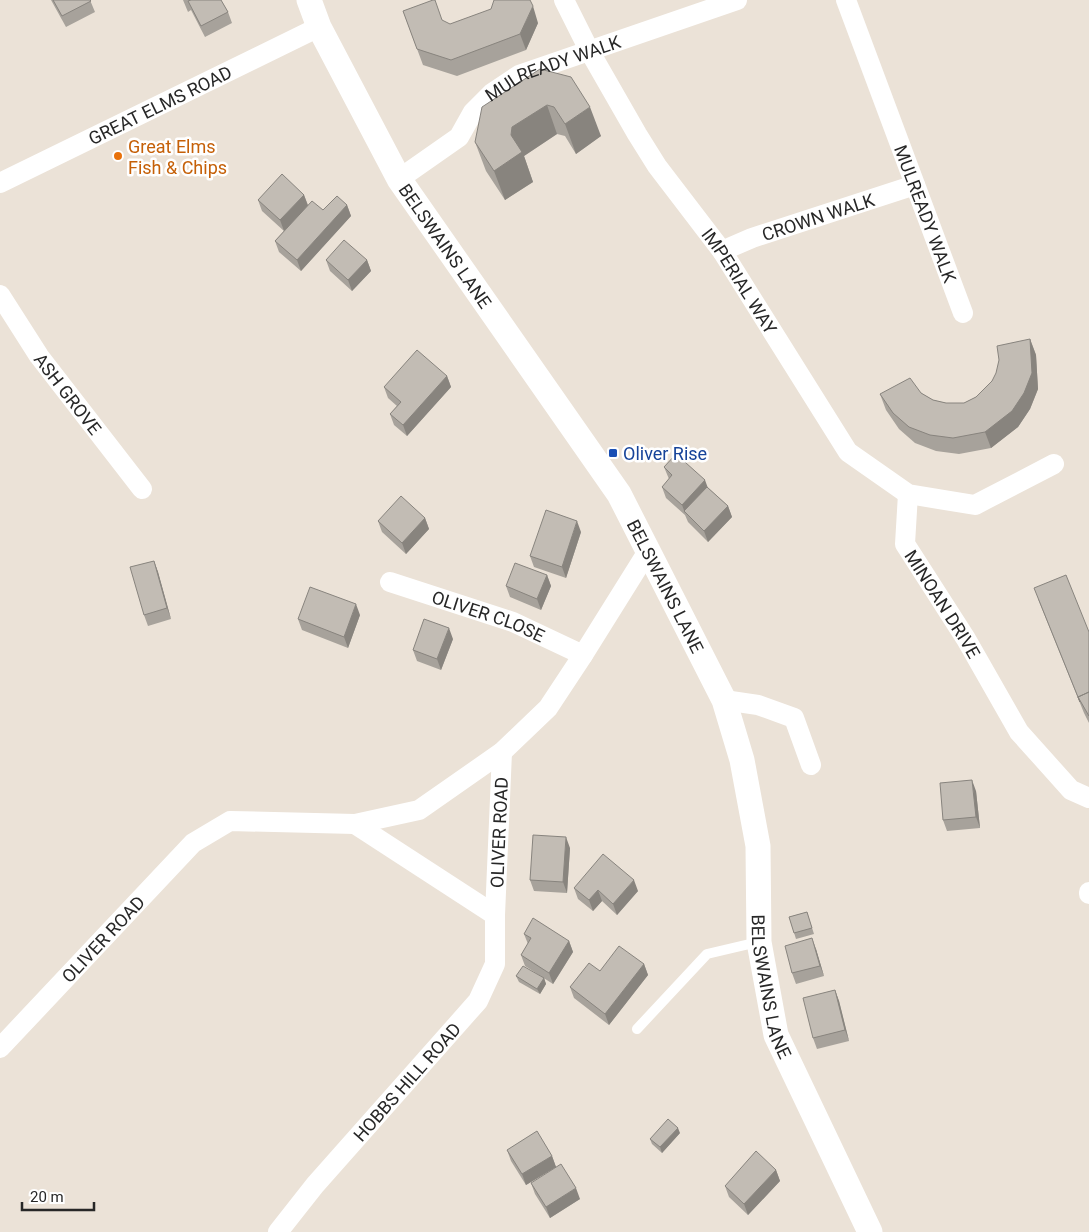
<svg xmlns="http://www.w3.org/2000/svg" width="1089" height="1232" font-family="Roboto,sans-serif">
<rect width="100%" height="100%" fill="#ebe2d7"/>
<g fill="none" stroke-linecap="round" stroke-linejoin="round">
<path stroke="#fff" stroke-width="10" d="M637,1029L707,954L758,942"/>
<g stroke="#fff" stroke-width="20">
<path id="s1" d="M564,0L590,52L637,134L657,166L722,251L848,452L908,494L975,505L1054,464"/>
<path id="s2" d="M846,0L963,313"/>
<path id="s3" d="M399,179L459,137L473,112L492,93L519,75L737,0"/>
<path id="s4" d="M0,183L319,27"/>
<path id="s5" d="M722,251L752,238L915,185"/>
<path id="s6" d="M0,295L39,356L142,489"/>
<path id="s7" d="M908,494L905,544L966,639L1019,732L1071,790L1089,798"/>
<path id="s8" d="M390,582L513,622L583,655"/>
<path d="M724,700L758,705L794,718L811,765"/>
<path d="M355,824L495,915"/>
<path d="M1089,892V894"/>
<path id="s9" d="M0,1048L193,843L230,821L355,824L419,810L502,752L548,708L583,655L648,551"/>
<path id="s10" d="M278,1232L315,1185L478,1001L495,964V915L502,752"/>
</g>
<path stroke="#fff" stroke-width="25" id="s11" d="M309,0L319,27L399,179L619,494L724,700L742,760L758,846L759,942L776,1035L870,1232"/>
</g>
<path fill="#a7a29b" d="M51,0H90L95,12L66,27Z
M183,0H221L228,12L232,23L205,37L191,10L188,12Z
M403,11L450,24L538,23L526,50L457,76L423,65Z
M540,69L601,136L576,154L565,136L557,134L524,156L533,182L505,200L486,171L475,142Z
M304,195L308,205L323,210L347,205L351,216L301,271L279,252L275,241L284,231L262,211L258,200Z
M326,260H367L371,271L352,291L330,271Z
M1030,339L1036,355L1038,389L1030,409L1018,427L991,448L959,454L936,451L915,443L899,429L886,410L880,394L921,393L933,400L946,403H964L976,397L992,381Z
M447,376L451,387L407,436L394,425L390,414L397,406L388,398L384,387Z
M664,467L707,487L728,506L732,517L708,542L688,522L685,515L666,498L662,487L669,479Z
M425,518L429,529L406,554L382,532L378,521Z
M581,532L566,578L534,567L530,556Z
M154,561L158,572L171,619L148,626L144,615Z
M547,575L551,586L541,610L510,597L506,586Z
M1038,599L1089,632V723L1084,713Z
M360,615L348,648L302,630L298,619Z
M453,639L441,670L417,661L413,650Z
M976,791L980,828L947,831L943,820Z
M570,848L567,893L534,891L530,880Z
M574,888L638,891L617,915L602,901L593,911L578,899Z
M807,912L814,934L796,939L789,917Z
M524,934L569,941L573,952L553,984L525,966L521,955L528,944Z
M816,949L824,976L796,984L792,973Z
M644,964L648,975L609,1025L574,998L570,987L600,971Z
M516,976L544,978L546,984L540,994L519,982Z
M835,990L839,1001L849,1041L817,1049L813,1038Z
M680,1133L662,1153L652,1144L650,1139Z
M507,1150L552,1156L556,1167L526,1185L511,1161Z
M776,1170L780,1181L748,1215L729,1197L725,1186Z
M531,1183L580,1199L550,1218L535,1194Z"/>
<path fill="#88847e" d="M533,6L538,23L526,50L520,34Z
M547,105L557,134L524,156L533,182L505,200L494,171L511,135L512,127Z
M590,107L601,136L576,154L565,124Z
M304,195L308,206L284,231L280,220Z
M347,205L351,216L301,271L297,260Z
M367,260L371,271L352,291L348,280Z
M1030,339L1036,355L1038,389L1030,409L1018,427L991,448L985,432Z
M447,376L451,387L407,436L403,425Z
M705,480L709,491L685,513L682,505Z
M728,506L732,517L708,542L704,531Z
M425,518L429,529L406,554L402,543Z
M577,521L581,532L566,578L562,567Z
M154,561L158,572L171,619L167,608Z
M547,575L551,586L541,610L537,599Z
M356,604L360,615L348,648L344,637Z
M449,628L453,639L441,670L437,659Z
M972,780L976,791L980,828L976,817Z
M566,837L570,848L567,893L563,882Z
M634,880L638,891L617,915L613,904Z
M598,890L602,901L593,911L589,900Z
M812,938L816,949L824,976L820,966Z
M569,941L573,952L553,984L549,973Z
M644,964L648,975L609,1025L605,1014Z
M544,978L546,984L540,994L537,989Z
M835,990L839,1001L849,1041L845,1030Z
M678,1128L680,1133L662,1153L660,1147Z
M552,1156L556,1167L526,1185L522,1174Z
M776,1170L780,1181L748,1215L744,1204Z
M576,1188L580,1199L550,1218L546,1207Z"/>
<path fill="#c2bcb4" stroke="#88847e" d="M53,0H90L91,1L62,16Z
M191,0H221L228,12L201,26L188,1Z
M433,0H435L442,20L450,24L491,9L494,0H530L533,6L520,34L451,60L417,49L403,11Z
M540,69L571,77L590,107L565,124L554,107L547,105L512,127L511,135L522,152L494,171L475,142L482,107Z
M282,174L304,195L280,220L258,200Z
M337,196L347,205L297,260L275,241L312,201L323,210Z
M344,240L367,260L348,280L326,260Z
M1030,339L1032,373L1024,393L1012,411L985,432L953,438L930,435L909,427L893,413L880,394L910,378L921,393L933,400L946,403H964L976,397L992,381L996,373L999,360L997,346Z
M417,350L447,376L403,425L390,414L401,402L384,387Z
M676,454L705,480L682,505L662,487L672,475L664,467Z
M707,487L728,506L704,531L684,511Z
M401,496L425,518L402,543L378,521Z
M546,510L577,521L562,567L530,556Z
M154,561L167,608L144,615L130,567Z
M515,563L547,575L537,599L506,586Z
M1066,575L1089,632V692L1078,697L1080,702L1034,588Z
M310,587L356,604L344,637L298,619Z
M424,619L449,628L437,659L413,650Z
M1089,692V716L1078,697Z
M972,780L976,817L943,820L940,783Z
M533,835L566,837L563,882L530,880Z
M603,854L634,880L613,904L598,890L589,900L574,888Z
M807,912L812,928L794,933L789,917Z
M533,918L569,941L549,973L521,955L531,938L524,934Z
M812,938L820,966L792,973L785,946Z
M619,946L644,964L605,1014L570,987L589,963L600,971Z
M523,966L544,978L537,989L516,976Z
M835,990L845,1030L813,1038L803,998Z
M668,1119L678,1128L660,1147L650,1139Z
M537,1131L552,1156L522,1174L507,1150Z
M756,1151L776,1170L744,1204L725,1186Z
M561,1164L576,1188L546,1207L531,1183Z"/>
<circle fill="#e8710a" stroke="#fff" stroke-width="2" cx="118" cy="156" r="5"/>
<rect fill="#1a4fb4" stroke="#fff" stroke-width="2" x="608" y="448" width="10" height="10" rx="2.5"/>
<g text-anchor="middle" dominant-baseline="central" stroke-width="5" stroke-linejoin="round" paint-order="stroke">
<g font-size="18" fill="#272727" stroke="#fff">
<text stroke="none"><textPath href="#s3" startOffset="195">MULREADY WALK</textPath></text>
<text stroke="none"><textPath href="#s4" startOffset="178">GREAT ELMS ROAD</textPath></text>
<text stroke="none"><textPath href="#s2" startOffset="228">MULREADY WALK</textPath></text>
<text stroke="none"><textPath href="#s5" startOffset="102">CROWN WALK</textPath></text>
<text stroke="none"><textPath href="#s11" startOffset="282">BELSWAINS LANE</textPath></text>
<text stroke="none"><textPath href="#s1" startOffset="332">IMPERIAL WAY</textPath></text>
<text stroke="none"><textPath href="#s6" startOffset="120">ASH GROVE</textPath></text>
<text stroke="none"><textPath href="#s11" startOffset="688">BELSWAINS LANE</textPath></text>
<text stroke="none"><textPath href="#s7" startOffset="121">MINOAN DRIVE</textPath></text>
<text stroke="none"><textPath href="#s8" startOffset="104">OLIVER CLOSE</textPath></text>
<text stroke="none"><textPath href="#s10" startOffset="478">OLIVER ROAD</textPath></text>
<text stroke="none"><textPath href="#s9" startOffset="150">OLIVER ROAD</textPath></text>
<text stroke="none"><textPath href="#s11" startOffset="1108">BELSWAINS LANE</textPath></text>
<text stroke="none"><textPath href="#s10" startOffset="198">HOBBS HILL ROAD</textPath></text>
</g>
<g font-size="18" fill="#c56008" stroke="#fff" text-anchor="start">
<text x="128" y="146">Great Elms<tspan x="128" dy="21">Fish &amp; Chips</tspan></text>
</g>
<g font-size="18" fill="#164399" stroke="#fff" text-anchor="start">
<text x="623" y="453">Oliver Rise</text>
</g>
</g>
<path d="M22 1202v8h72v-8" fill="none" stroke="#272727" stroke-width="2.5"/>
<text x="30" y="1202" font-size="15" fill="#272727" stroke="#ffffff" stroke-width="4" paint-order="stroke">20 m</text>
</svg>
